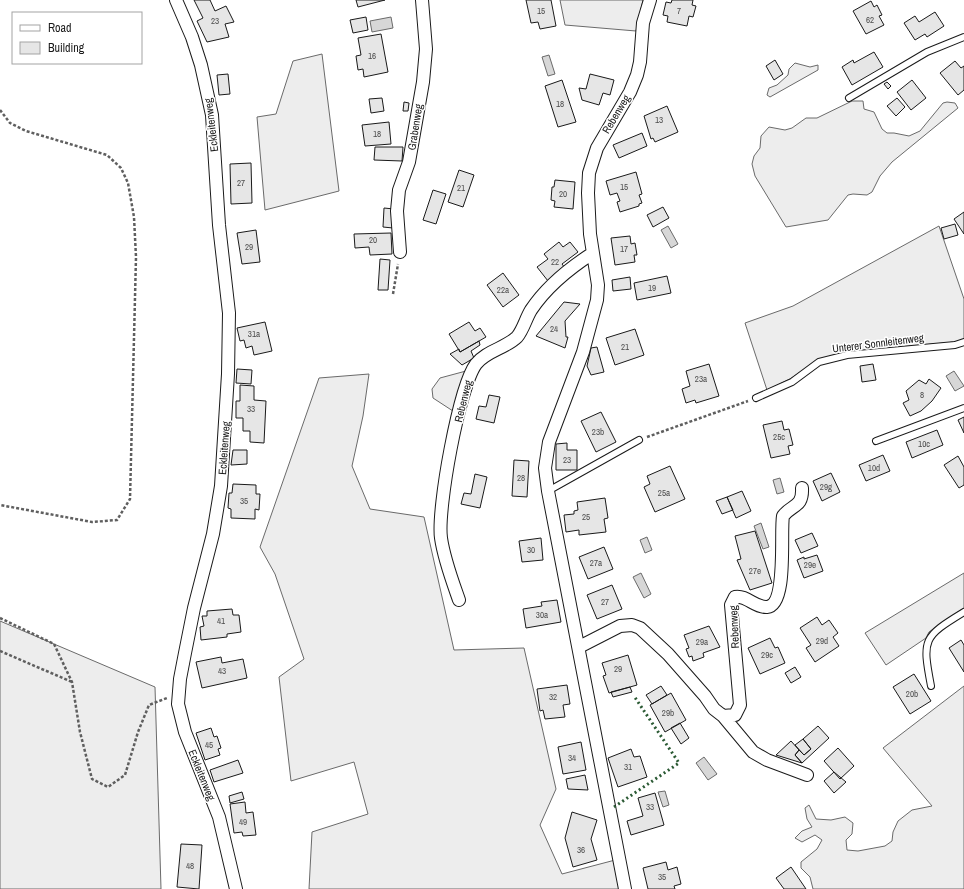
<svg xmlns="http://www.w3.org/2000/svg" width="964" height="889" font-family="'Archivo Narrow',sans-serif">
<rect width="100%" height="100%" fill="#fff"/>
<path fill="#ededed" stroke="#6a6a6a" d="M560,0H643L636,31L565,25Z
M322,54L339,191L265,210L257,117L276,114L293,61Z
M795,63L810,67L818,65V70L770,97L767,95L769,88L777,85L788,75L789,69Z
M852,101H863L864,109L874,112L882,129L887,133H894L909,136L920,131L943,103L947,102L955,103L958,108L892,162L880,176L872,192L867,195L853,194L848,195L828,220L786,227L755,176L752,164L754,156L760,148L761,136L769,127L785,130L792,128L806,118H817Z
M939,226L964,299V339L955,342L847,352L830,356L818,360L790,379L767,390L745,323L793,306Z
M466,371L456,413L433,398L432,389L440,378Z
M369,374L363,416L352,466L370,509L424,517L454,650L524,648L556,789L540,825L562,874L619,859L622,889H309L312,832L368,814L354,762L291,781L279,677L304,659L275,574L260,547L319,378Z
M964,573V608L944,621L929,632L926,638L886,665L865,633Z
M0,621L155,687L161,889H0Z
M964,686V889H813L810,877L801,868V862L817,849L822,840L815,835L802,842L795,838L802,831L812,827L807,819L805,808L809,805L816,819L831,820L845,817L853,823L852,834L846,840L847,850L858,851L885,846L892,841L893,832L898,821L912,810L932,806L883,748Z"/>
<path fill="#d7d7d7" stroke="#6a6a6a" d="M391,17L393,28L372,32L370,21Z
M549,55L555,74L548,76L542,57Z
M668,226L678,244L671,248L661,230Z
M954,371L964,386L955,391L946,376Z
M780,478L784,492L777,494L773,480Z
M761,523L769,547L763,549L754,526Z
M647,537L652,550L645,553L640,540Z
M641,573L651,594L644,598L633,577Z
M704,757L717,774L708,780L696,763Z
M665,791L669,805L663,807L658,792Z"/>
<path fill="#e6e6e6" stroke="#1a1a1a" d="M194,0H210L215,11L226,6L234,22L225,24L229,37L207,42L197,21L203,18Z
M356,0H385L358,7Z
M526,0H551L556,26L540,29L538,22L531,23Z
M672,0H693L692,5L696,6L693,17L689,16L687,26L667,22L668,16L663,15L666,2L671,3Z
M871,1L874,7L877,5L882,15L879,16L884,25L866,34L853,11Z
M935,12L944,26L927,37L925,34L915,40L904,23L915,16L919,22Z
M366,17L368,30L353,33L350,20Z
M381,34L388,72L364,77L363,69L358,70L356,56L361,55L358,38Z
M874,52L883,67L852,85L842,67L853,60L854,63Z
M775,60L783,74L774,80L766,66Z
M955,61L961,68L964,66V90L958,95L940,73Z
M228,74L230,94L219,95L217,75Z
M590,74L614,80L610,95L603,93L599,105L582,100L579,88L586,89Z
M562,80L576,122L558,127L545,86Z
M912,80L926,98L911,110L897,92Z
M887,82L891,86L888,89L884,84Z
M382,98L384,111L371,113L369,99Z
M897,98L905,107L896,116L887,106Z
M404,102L409,103L408,111H403Z
M667,106L678,132L655,142L653,138L651,139L644,116Z
M389,122L391,144L365,146L362,125Z
M642,133L647,146L619,158L613,145Z
M375,147H403L402,161L374,160Z
M251,163L252,203L231,204L230,164Z
M459,170L474,175L463,207L448,202Z
M636,172L642,194L639,195L642,203L639,204V206L620,212L617,202L620,201L617,193L610,195L606,181Z
M555,180L575,182L573,209L554,207L555,201L551,200L552,187H554Z
M433,190L446,194L436,224L423,220Z
M663,207L669,218L653,227L647,215Z
M384,208L394,209L393,228L383,227Z
M964,212V234L954,219Z
M955,224L958,235L944,239L941,228Z
M256,230L260,262L242,264L237,233Z
M391,233L392,254L370,255L369,247L355,248L354,234Z
M630,236L631,244L635,243L637,255H634L635,262L615,265L611,238Z
M559,242L563,247L570,242L578,252L562,264L565,268L548,281L537,267L548,259L544,254Z
M380,259L390,260L388,290H378Z
M503,273L519,295L503,307L487,285Z
M667,276L671,293L637,300L634,283Z
M630,277L631,289L613,291L612,280Z
M564,302L580,304L565,321L566,337H568L565,348L536,336Z
M265,322L272,351L254,355L252,346L246,348L244,340L240,341L237,328Z
M469,322L475,331L480,328L486,337L460,352L449,334Z
M635,329L644,355L615,365L606,338Z
M479,341L480,345L471,351L474,358L462,365L450,354L459,349L460,352Z
M597,347L604,372L591,375L587,366L591,348Z
M709,364L719,396L696,403L695,400L686,403L682,389L690,386L686,371Z
M873,364L876,380L862,382L860,366Z
M237,369L252,370L251,384L236,383Z
M929,379L941,388L932,401L921,411L910,416L903,403L909,400L906,391L919,380L926,384Z
M240,385L254,386V400L266,401L264,443L250,442V431H243V418H236V401H240Z
M489,395L500,397L494,423L476,419L479,406L486,407Z
M601,412L616,442L596,452L581,421Z
M964,417V433L958,420Z
M782,421L784,430L789,429L793,445L788,446L790,454L771,458L763,425Z
M937,430L943,445L912,458L906,442Z
M567,443V450H577V470H556V444Z
M233,450H247V464L231,465Z
M883,455L890,471L866,481L859,465Z
M958,456L964,467V485L959,488L944,465Z
M514,460L529,461L527,497L512,496Z
M670,466L685,499L655,512L644,487L650,484L647,476Z
M831,473L840,492L822,501L813,481Z
M475,474L487,477L480,508L461,504L464,493L471,494Z
M233,484L256,485V494H260L259,510L255,509V519L231,518V509L228,508L229,493H232Z
M742,491L751,511L736,518L727,497Z
M727,497L733,510L722,514L716,501Z
M605,498L608,518L604,519L606,532L579,535V530L566,532L564,515L574,514V511L578,510L577,502Z
M755,531L772,583L750,590L737,560L741,559L735,536Z
M812,533L818,546L801,553L795,540Z
M541,538L543,560L522,562L519,541Z
M604,547L613,569L588,579L579,557Z
M817,555L823,571L804,578L797,560L804,557V559Z
M612,585L622,609L597,619L587,595Z
M557,600L561,622L526,628L523,609L542,606L541,602Z
M232,609L233,615H239L241,632L227,634V637L201,640L200,627L204,626L202,616H207V611Z
M817,617L822,625L829,620L838,633L833,637L839,646L815,662L806,648L811,645L800,628Z
M709,626L720,647L703,653L704,657L693,661L692,656L689,657L686,649L689,648L684,635Z
M770,638L775,648L778,647L785,663L760,674L748,648Z
M961,640L964,645V672L949,648Z
M628,655L637,685L609,693L603,676L606,675L602,663Z
M221,657L222,663L243,659L247,678L202,688L196,662Z
M795,667L801,677L791,683L785,673Z
M914,674L931,701L910,714L893,687Z
M567,685L570,704L563,705L565,717L545,719L543,710L540,711L537,689Z
M661,686L667,695L652,704L646,695Z
M630,687L632,692L613,697L611,692Z
M671,693L686,720L665,732L650,705Z
M680,723L689,738L681,744L671,728Z
M818,726L829,738L802,763L795,755L799,750L804,755L811,749L803,739Z
M211,728L214,737L217,736L221,748L218,749L220,755L205,760L196,733Z
M803,739L811,749L804,755L795,745Z
M791,741L799,750L795,755L802,763L776,755Z
M581,742L586,770L563,774L558,747Z
M838,748L854,766L840,779L824,761Z
M631,749L634,757L640,756L647,777L618,787L608,758Z
M238,760L243,773L214,782L210,770Z
M834,772L846,782L834,793L824,781Z
M585,775L588,790L568,789L566,779Z
M242,792L244,799L230,803L229,796Z
M655,793L664,825L631,835L627,821L643,816L638,798Z
M245,802L246,813L253,812L256,835L243,836L242,832L234,833L230,804Z
M572,812L597,820L591,839L597,860L573,867L565,838Z
M181,844L202,845L199,889L177,887Z
M666,862L668,870L677,867L681,884L674,886L675,889H648L643,868Z
M791,867L806,889H784L776,878Z"/>
<g fill="none" stroke-linecap="round" stroke-linejoin="round">
<defs>
<path id="lane" d="M849,98L927,52L964,37
M756,398L792,382L819,362L847,355L955,345L964,342
M876,441L964,408
M548,491L639,440
M931,686C922,639 923,637 964,612"/>
<path id="street" d="M176,0L192,37L201,65L212,115L219,225L229,313L228,374L221,486L213,534L194,608L185,653L180,679L178,704L185,732L219,817L236,889
M400,252L397,211L399,190L409,162L423,82L426,49L422,0
M459,600C452,580 444,559 441,538C437,509 459,387 476,364C486,351 506,348 517,337C523,330 526,318 531,310C547,286 568,269 593,253
M579,647L620,626L632,625L640,628L668,654L705,696L714,709L723,716L753,752L767,760L807,775
M723,716L735,715L740,705L731,605L735,597C747,595 755,608 767,607C788,605 780,532 783,516C792,504 803,508 802,488
M625,889L548,491L545,468L549,442L583,352L597,300L598,285L590,234L588,193L589,173L597,148L630,92L637,75L640,62L643,23L650,0"/>
</defs>
<use href="#lane" stroke="#1a1a1a" stroke-width="8"/>
<use href="#street" stroke="#1a1a1a" stroke-width="14"/>
<path stroke="#5f5f5f" stroke-width="2.5" stroke-dasharray="3 2" stroke-linecap="butt" d="M0,110L10,123L26,131L107,155L121,168L128,183L134,217L136,257L130,499L117,520L92,522L0,505
M393,294L398,264
M647,437L748,401
M0,618L54,644L72,682L80,732L92,779L108,787L125,775L138,732L149,705L167,698
M0,651L72,682"/>
<use href="#lane" stroke="#fff" stroke-width="6"/>
<use href="#street" stroke="#fff" stroke-width="12"/>
<path stroke="#2b5a34" stroke-width="3" stroke-dasharray="2 3" stroke-linecap="butt" d="M614,807L679,763L634,696"/>
</g>
<g text-anchor="middle" dominant-baseline="central" stroke-width="3" stroke-linejoin="round" paint-order="stroke">
<g font-size="9" fill="#4d4d4d">
<text x="541" y="11">15</text>
<text x="679" y="11">7</text>
<text x="870" y="20">62</text>
<text x="215" y="21">23</text>
<text x="372" y="56">16</text>
<text x="560" y="104">18</text>
<text x="659" y="120">13</text>
<text x="377" y="134">18</text>
<text x="241" y="183">27</text>
<text x="624" y="187">15</text>
<text x="461" y="188">21</text>
<text x="563" y="194">20</text>
<text x="373" y="240">20</text>
<text x="249" y="247">29</text>
<text x="624" y="249">17</text>
<text x="555" y="262">22</text>
<text x="652" y="288">19</text>
<text x="503" y="290">22a</text>
<text x="554" y="329">24</text>
<text x="254" y="334">31a</text>
<text x="625" y="347">21</text>
<text x="701" y="379">23a</text>
<text x="922" y="395">8</text>
<text x="251" y="409">33</text>
<text x="598" y="432">23b</text>
<text x="779" y="437">25c</text>
<text x="924" y="444">10c</text>
<text x="567" y="460">23</text>
<text x="874" y="468">10d</text>
<text x="521" y="478">28</text>
<text x="826" y="487">29g</text>
<text x="664" y="493">25a</text>
<text x="244" y="501">35</text>
<text x="586" y="517">25</text>
<text x="531" y="550">30</text>
<text x="596" y="563">27a</text>
<text x="810" y="565">29e</text>
<text x="755" y="571">27e</text>
<text x="605" y="602">27</text>
<text x="542" y="615">30a</text>
<text x="221" y="621">41</text>
<text x="822" y="641">29d</text>
<text x="702" y="642">29a</text>
<text x="767" y="655">29c</text>
<text x="618" y="669">29</text>
<text x="222" y="671">43</text>
<text x="912" y="694">20b</text>
<text x="553" y="697">32</text>
<text x="668" y="713">29b</text>
<text x="209" y="745">45</text>
<text x="572" y="758">34</text>
<text x="628" y="767">31</text>
<text x="650" y="807">33</text>
<text x="243" y="822">49</text>
<text x="581" y="850">36</text>
<text x="190" y="866">48</text>
<text x="662" y="877">35</text>
</g>
<g font-size="11" fill="#1a1a1a" stroke="#fff">
<text transform="translate(616 114) rotate(-59)">Rebenweg</text>
<text transform="translate(211 125) rotate(-97)">Eckleitenweg</text>
<text transform="translate(415 127) rotate(-81)">Grabenweg</text>
<text transform="translate(878 343) rotate(-7)">Unterer Sonnleitenweg</text>
<text transform="translate(463 401) rotate(-76)">Rebenweg</text>
<text transform="translate(224 448) rotate(-86)">Eckleitenweg</text>
<text transform="translate(734 627) rotate(-93)">Rebenweg</text>
<text transform="translate(202 775) rotate(68)">Eckleitenweg</text>
</g>
</g>
<rect x="12" y="12" width="130" height="52" fill="#ffffff" stroke="#a3a3a3"/>
<rect x="20" y="25" width="20" height="6" fill="#ffffff" stroke="#a3a3a3"/>
<text x="48" y="32" font-size="12" fill="#1a1a1a">Road</text>
<rect x="20" y="42" width="20" height="12" fill="#e6e6e6" stroke="#a3a3a3"/>
<text x="48" y="52" font-size="12" fill="#1a1a1a">Building</text>
</svg>
